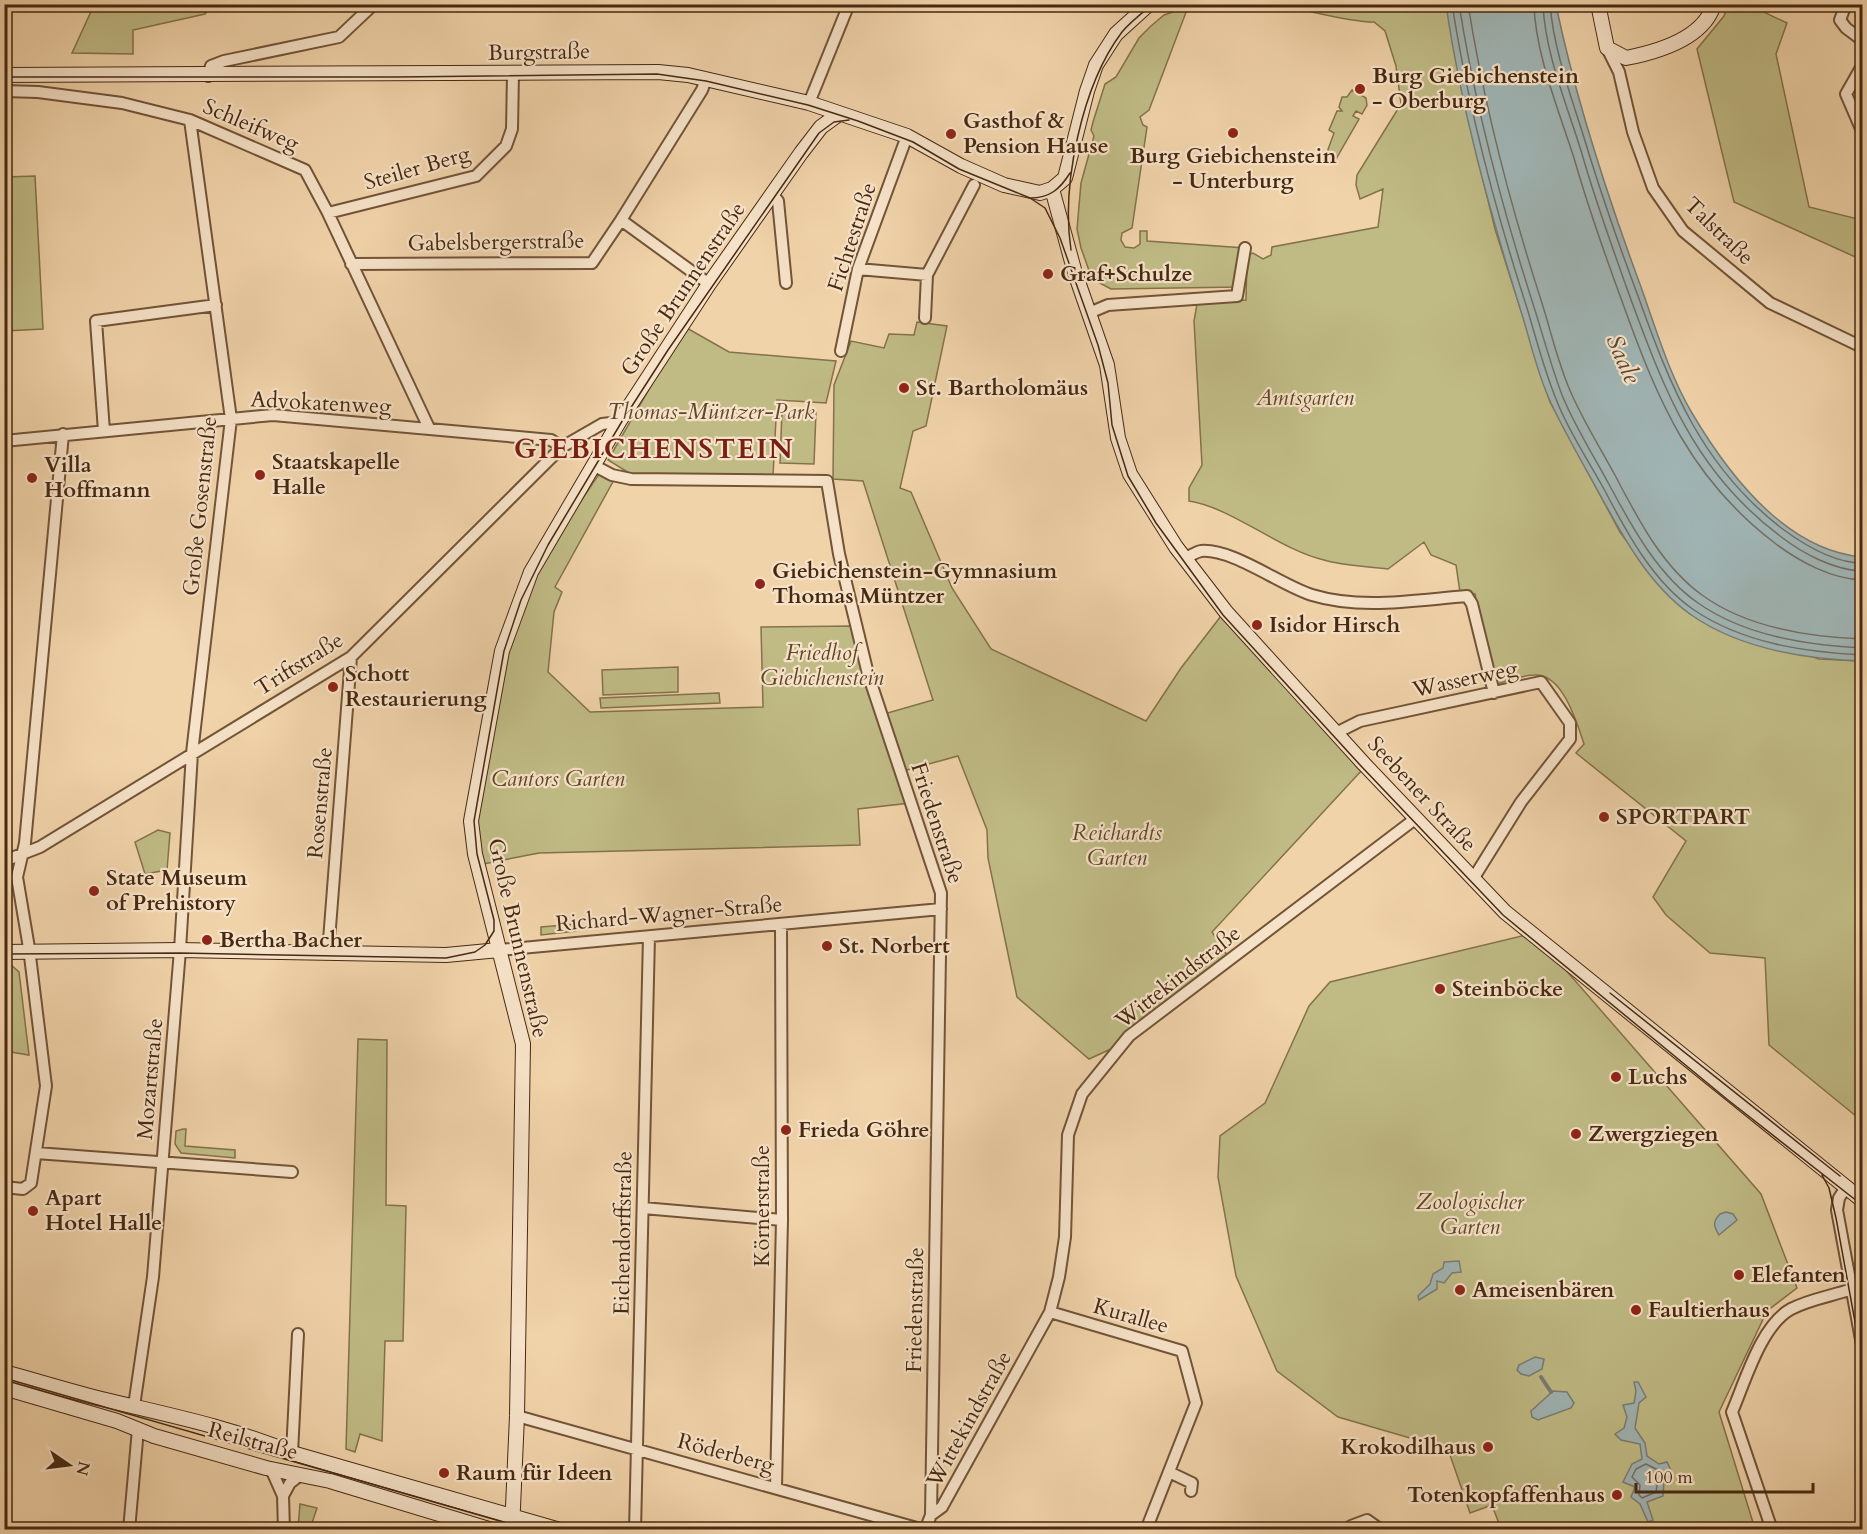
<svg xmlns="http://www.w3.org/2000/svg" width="1867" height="1534" font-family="Cardo,serif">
<rect width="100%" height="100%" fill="#f1d3aa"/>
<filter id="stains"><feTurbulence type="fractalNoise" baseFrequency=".00333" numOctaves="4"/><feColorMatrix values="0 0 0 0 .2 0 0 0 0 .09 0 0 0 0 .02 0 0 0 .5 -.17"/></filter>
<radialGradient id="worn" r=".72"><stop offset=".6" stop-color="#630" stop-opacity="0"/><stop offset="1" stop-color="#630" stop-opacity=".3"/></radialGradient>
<path fill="#c0bb85" stroke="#84724b" stroke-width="1.5" d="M1286,4L1326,7L1334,4L1446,5L1474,143L1495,229L1550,402L1620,532L1656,581L1690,614L1819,659L1862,661V1121L1769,1045L1765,958L1710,953L1666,915L1653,897L1686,841L1576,753L1584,744C1577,723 1563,674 1535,675C1522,675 1507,681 1494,685L1475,594L1460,592L1456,565L1431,555L1424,542L1388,569C1367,566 1344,566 1324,560C1278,549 1233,508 1189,501V488L1202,465L1194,321L1197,304L1246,300L1247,255L1253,253L1263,259L1271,255L1272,247L1378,227L1383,189L1360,199L1356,185L1357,175L1401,104L1396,66L1385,31L1374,22C1349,22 1311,11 1285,6Z
M94,5V4L213,5L205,14L133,30V54L72,53Z
M1728,5H1754L1753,7L1787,23L1776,54L1809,207L1862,220V260L1734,202L1697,49L1724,16Z
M1188,7L1149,110L1140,117L1143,125L1147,127L1132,228L1122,233L1121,240L1125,247L1134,248L1140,244V231H1147V241L1245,248L1239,287L1111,289L1092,279L1081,248L1077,229L1081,183L1094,136L1091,130L1093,122L1105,84L1116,77L1139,38L1151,26L1164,15Z
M1352,90L1366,98L1367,105L1362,114L1356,111L1353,116L1359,119L1336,159L1326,155L1334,133L1329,130L1337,111H1342L1339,107L1342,97H1347Z
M35,176L43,329L5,331V177Z
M917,322L947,326L926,426L913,431L900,488L911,492L952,588L991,649L1146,721L1181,668L1221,616L1363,769L1212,932L1231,961L1135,1038L1089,1059L1017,997L988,858L987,830L958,756L903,771L884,714L933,700L863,481L833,479L834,385L851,341L884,348L889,334L914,335Z
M685,327L729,352L836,361L826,403L777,400L773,476H634L608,460Z
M782,410L816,412L814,464L780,463Z
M601,471L615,478L555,587L562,592L554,612L548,672L590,712L763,707L761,627L853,626L910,803L858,809L860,845L539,853L478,865L475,821L505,653L534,572Z
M678,667V692L603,695L602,670Z
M719,693L720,703L601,708L600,698Z
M158,830L170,833L167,870L145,874L135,842Z
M576,924V931L541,935V927Z
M1526,935L1564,968L1761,1194L1797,1288L1767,1311L1719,1412L1755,1529H1501L1492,1505L1470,1513L1448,1449L1338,1417L1277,1371L1236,1276L1218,1177L1220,1136L1265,1103L1309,1006L1330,982Z
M4,965H11L19,972L29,1055L5,1051Z
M358,1039L387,1040L386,1205L406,1206L403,1341H385L382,1441L360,1434L355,1452L346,1449Z
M183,1129H186L185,1146L235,1150V1158L181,1153L175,1144L176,1131Z
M300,1504L317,1508L310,1529H298Z"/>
<path fill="#a0b5b5" stroke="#7c7d73" stroke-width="1.5" d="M1446,5H1556C1576,101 1607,195 1641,287C1656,329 1669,374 1692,413C1728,474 1786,550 1862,557V661C1804,659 1739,649 1690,614C1648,584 1622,535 1598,491C1582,462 1565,433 1551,403C1537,374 1530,339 1520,308C1489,209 1461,108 1446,5Z
M1726,1212L1733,1214L1737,1220L1719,1235C1713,1226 1713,1221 1720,1214Z
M1459,1261L1461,1272L1452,1273L1444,1283L1437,1281V1289L1419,1300L1418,1296L1430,1284L1433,1274L1443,1268L1444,1262Z
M1535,1357L1544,1359L1542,1369L1529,1376L1521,1374L1517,1370L1519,1365Z
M1634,1382H1638L1646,1397L1639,1403L1635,1428L1645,1443L1647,1456L1659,1464L1667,1462L1674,1477L1664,1481L1663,1496L1647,1502L1653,1520L1648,1522L1640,1504L1631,1497L1635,1487L1623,1482L1632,1464L1642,1459L1640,1444L1621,1440L1615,1434L1624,1428L1627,1417L1623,1405L1634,1403L1636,1391Z
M1553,1391L1567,1392L1574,1403L1571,1408L1538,1420L1532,1417L1531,1411Z"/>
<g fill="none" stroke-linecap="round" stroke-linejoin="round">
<path stroke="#746f63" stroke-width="1.5" d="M1452,4C1468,107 1495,209 1527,308C1536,338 1544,370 1556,399C1568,431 1589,461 1605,491C1627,533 1653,582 1694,610C1743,643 1804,652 1862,655
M1459,4C1475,106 1502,207 1533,304C1543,335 1551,366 1562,395C1575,427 1595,458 1611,488C1633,529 1659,576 1698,603C1745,636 1807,645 1862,648
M1468,4C1484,105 1510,204 1541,300C1551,331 1558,365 1572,395C1585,424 1602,451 1617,479C1639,521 1663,567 1702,595C1747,628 1809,637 1862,639
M1534,4C1535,53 1559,111 1574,158C1588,207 1605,255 1623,304C1658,401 1690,479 1776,544C1800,562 1832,579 1862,580
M1543,4C1545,55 1568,107 1582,154C1596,203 1613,249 1630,297C1665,392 1695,472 1780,536C1802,553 1833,570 1862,571
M1550,4C1554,55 1575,106 1589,154C1604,202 1620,248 1638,296C1671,388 1702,468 1784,530C1806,546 1835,563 1862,563
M1646,1464L1664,1473L1658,1479L1656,1492L1642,1498L1639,1495L1640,1485L1632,1477L1636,1469Z"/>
<path stroke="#7c7d73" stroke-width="4" d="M1541,1377L1551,1392"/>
<defs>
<path id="street" d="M1846,4L1840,20L1846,28L1862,40
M1607,48L1619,72L1633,132L1653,188L1683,231L1770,303L1862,347
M1862,66L1846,94L1862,131
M208,76L211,66L224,61L339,37L374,4
M706,79L702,90L621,220L709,284
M4,91L38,92L122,103L190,120L305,170L328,213L429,428
M809,103L849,4
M773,195L778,201L786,283
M328,213L476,176L506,146L512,129L513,73
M351,264L592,263L621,220
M858,269L927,275L974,185
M1089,313L1108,305L1237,296L1245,248
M925,318L927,275
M841,351L858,269L907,136
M104,431L96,321L216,305
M4,441L273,415L551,440L562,447
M593,465L612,475L631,479L827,481L839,554L868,674L941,893L931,1515L925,1530
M1185,558C1190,556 1196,552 1201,551C1232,548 1282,586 1312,595C1361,610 1416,600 1467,596L1472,604L1494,693
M1336,733L1360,721L1541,682L1570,723V739L1521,802L1473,879
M4,861L40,847L351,657L562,447L602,424L619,422
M499,950L941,909
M328,953L351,657
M36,1153L292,1172
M4,1187L23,1189L31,1183L46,1086L29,948L17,877L25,843L63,434
M1846,1187L1839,1198L1837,1210L1862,1345
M643,1208L782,1220
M1050,1312L1182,1351L1196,1403L1146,1530
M134,1406L153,1277L180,950L192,753L231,419L190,120
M517,1416L924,1530
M292,1453L298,1334
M271,1469L283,1496L284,1530
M1169,1472L1192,1483L1191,1491
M776,1487L782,1220L781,925
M283,1496L290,1483L299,1476
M931,1515L942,1507L1050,1312L1059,1277L1065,1237L1068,1135L1082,1094L1129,1036L1415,819
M129,1530L138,1429
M635,1530L649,937
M1349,1530L1351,1526L1367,1520L1381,1530
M1772,1530L1732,1412C1745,1382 1761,1325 1791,1309C1810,1299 1832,1296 1852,1289"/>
<path id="secondary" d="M1598,4L1607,48L1626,58C1657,52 1704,39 1714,4
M4,75L658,72L688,75L809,103L907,136L961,166L1004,185L1040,193L1052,189L1065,178L1087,91L1096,65L1116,34L1149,4
M1052,189L1075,273L1107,365L1118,438L1130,474L1176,547L1226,612L1364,764L1505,912L1862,1200
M4,952L180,950L446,955L499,950
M4,1372C38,1381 72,1392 106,1400C169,1415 233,1428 292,1453L560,1530
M4,1388L117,1421L154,1436L266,1468L330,1481L492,1530
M512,1530L517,1416L523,1044L475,854L471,821L502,651L531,572L619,422L709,284L801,153L821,127L839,114"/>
</defs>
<use href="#street" stroke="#725437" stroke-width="14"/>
<use href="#secondary" stroke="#472911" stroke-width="16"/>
<use href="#street" stroke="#f6e2c8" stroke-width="10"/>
<use href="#secondary" stroke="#f6e2c8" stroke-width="14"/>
<path stroke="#472911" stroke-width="1.5" d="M4,77H396L657,74L706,81L808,105L858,121L913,142L959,169L1030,198L1045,208L1060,238L1098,345L1108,383L1112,425L1128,476L1156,523L1223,615L1361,766L1503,915L1728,1100L1862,1205
M1030,198C1050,198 1060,189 1070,173
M1071,250C1061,185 1082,85 1122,32C1130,22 1142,13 1153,4
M4,954L180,953L446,958L475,952L485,945L494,931V920L477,854L474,821L504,651L521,600L548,545L621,423L668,350L819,133L834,122L849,120
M1610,993L1840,1176
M1822,1175L1829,1188L1836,1218L1862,1360
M4,1378L531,1530"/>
</g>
<g fill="#8f2418" stroke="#f6e2c8" stroke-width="2">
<circle cx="1360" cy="89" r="6"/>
<circle cx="1233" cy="133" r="6"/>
<circle cx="951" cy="134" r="6"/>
<circle cx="1048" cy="274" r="6"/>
<circle cx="904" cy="388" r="6"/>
<circle cx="260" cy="475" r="6"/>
<circle cx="32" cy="478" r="6"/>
<circle cx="760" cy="584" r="6"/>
<circle cx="1257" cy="625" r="6"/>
<circle cx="333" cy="687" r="6"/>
<circle cx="1604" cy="817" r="6"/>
<circle cx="94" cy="891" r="6"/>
<circle cx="207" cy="940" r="6"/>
<circle cx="827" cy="946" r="6"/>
<circle cx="1440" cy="989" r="6"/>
<circle cx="1616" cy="1077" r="6"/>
<circle cx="786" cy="1130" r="6"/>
<circle cx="1576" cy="1134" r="6"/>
<circle cx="33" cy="1211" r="6"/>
<circle cx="1739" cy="1275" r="6"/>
<circle cx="1460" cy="1290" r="6"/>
<circle cx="1636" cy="1310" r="6"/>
<circle cx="1488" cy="1447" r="6"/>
<circle cx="444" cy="1473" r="6"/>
<circle cx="1617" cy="1495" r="6"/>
</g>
<g text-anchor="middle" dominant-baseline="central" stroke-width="4.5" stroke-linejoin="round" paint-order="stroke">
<g font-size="22" fill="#472911" stroke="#f6e2c8">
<text transform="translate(539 52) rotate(-1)">Burgstraße</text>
<text transform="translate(251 125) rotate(23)">Schleifweg</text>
<text transform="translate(417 168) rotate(-16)">Steiler Berg</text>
<text transform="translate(1719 231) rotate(44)">Talstraße</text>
<text transform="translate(852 237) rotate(-72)">Fichtestraße</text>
<text transform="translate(496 242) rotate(-1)">Gabelsbergerstraße</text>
<text transform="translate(683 289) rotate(-56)">Große Brunnenstraße</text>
<text transform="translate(321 403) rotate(3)">Advokatenweg</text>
<text transform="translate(200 506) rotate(-84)">Große Gosenstraße</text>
<text transform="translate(299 664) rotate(-32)">Triftstraße</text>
<text transform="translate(1465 679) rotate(-12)">Wasserweg</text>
<text transform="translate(1422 794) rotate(47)">Seebener Straße</text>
<text transform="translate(320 803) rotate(-85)">Rosenstraße</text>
<text transform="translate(937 823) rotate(72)">Friedenstraße</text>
<text transform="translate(669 914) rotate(-5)">Richard-Wagner-Straße</text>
<text transform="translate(518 938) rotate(77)">Große Brunnenstraße</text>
<text transform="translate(1178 977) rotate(-38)">Wittekindstraße</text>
<text transform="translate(150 1079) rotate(-85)">Mozartstraße</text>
<text transform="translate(762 1206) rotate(-90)">Körnerstraße</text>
<text transform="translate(623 1233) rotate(-89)">Eichendorffstraße</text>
<text transform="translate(915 1310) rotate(-89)">Friedenstraße</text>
<text transform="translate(1131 1316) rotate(16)">Kurallee</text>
<text transform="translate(969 1419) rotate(-61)">Wittekindstraße</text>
<text transform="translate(253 1441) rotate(15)">Reilstraße</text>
<text transform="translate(726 1453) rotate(15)">Röderberg</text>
</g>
<g font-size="22" font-weight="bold" fill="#472911" stroke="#f6e2c8" text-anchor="start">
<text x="1372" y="76">Burg Giebichenstein<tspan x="1372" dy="25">- Oberburg</tspan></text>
<text x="963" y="121">Gasthof &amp;<tspan x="963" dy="25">Pension Hause</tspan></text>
<text x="1233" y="156" text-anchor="middle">Burg Giebichenstein<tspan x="1233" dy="25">- Unterburg</tspan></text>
<text x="1060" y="274">Graf+Schulze</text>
<text x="916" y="388">St. Bartholomäus</text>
<text x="272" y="462">Staatskapelle<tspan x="272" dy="25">Halle</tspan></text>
<text x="44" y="465">Villa<tspan x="44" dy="25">Hoffmann</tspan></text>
<text x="772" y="571">Giebichenstein-Gymnasium<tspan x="772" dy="25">Thomas Müntzer</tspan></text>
<text x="1269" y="625">Isidor Hirsch</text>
<text x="345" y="674">Schott<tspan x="345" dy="25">Restaurierung</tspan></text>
<text x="1616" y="817">SPORTPART</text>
<text x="106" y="878">State Museum<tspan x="106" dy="25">of Prehistory</tspan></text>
<text x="219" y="940">Bertha Bacher</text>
<text x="839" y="946">St. Norbert</text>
<text x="1452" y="989">Steinböcke</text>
<text x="1628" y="1077">Luchs</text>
<text x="798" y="1130">Frieda Göhre</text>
<text x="1588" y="1134">Zwergziegen</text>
<text x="45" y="1198">Apart<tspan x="45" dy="25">Hotel Halle</tspan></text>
<text x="1751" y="1275">Elefanten</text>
<text x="1472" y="1290">Ameisenbären</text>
<text x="1648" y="1310">Faultierhaus</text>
<text x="1476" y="1447" text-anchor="end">Krokodilhaus</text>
<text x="456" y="1473">Raum für Ideen</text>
<text x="1605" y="1495" text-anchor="end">Totenkopfaffenhaus</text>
</g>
<g font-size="22" font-style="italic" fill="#5f4628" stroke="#f6e2c8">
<text x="1305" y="398">Amtsgarten</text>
<text x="711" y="412">Thomas-Müntzer-Park</text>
<text x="822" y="653">Friedhof<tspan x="822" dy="25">Giebichenstein</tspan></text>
<text x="558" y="779">Cantors Garten</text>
<text x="1117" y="833">Reichardts<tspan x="1117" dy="25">Garten</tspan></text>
<text x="1470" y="1202">Zoologischer<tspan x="1470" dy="25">Garten</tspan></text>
</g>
<g font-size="24" font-style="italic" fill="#594532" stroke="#f6e2c8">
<text transform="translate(1623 359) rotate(66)">Saale</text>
</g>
<g font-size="28" font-weight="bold" letter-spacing="1.5" fill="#7a1f14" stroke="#f6e2c8">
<text x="654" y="449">GIEBICHENSTEIN</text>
</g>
</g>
<rect width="1867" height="1534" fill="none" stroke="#f1d3aa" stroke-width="24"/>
<rect x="6" y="6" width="1855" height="1522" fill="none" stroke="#472911" stroke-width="3"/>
<rect x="12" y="12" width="1843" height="1510" fill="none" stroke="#472911" stroke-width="1.5"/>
<g transform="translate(69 1465) rotate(104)" stroke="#f6e2c8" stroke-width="4.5" paint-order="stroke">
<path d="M0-4.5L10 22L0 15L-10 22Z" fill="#472911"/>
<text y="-9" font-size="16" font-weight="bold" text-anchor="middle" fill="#472911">N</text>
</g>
<path d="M1636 1483v9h177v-9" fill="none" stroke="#472911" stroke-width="3"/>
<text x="1645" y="1483" font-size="18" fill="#472911" stroke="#f6e2c8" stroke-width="4.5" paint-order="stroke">100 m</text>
<rect width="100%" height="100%" filter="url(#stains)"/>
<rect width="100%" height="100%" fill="url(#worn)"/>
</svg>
